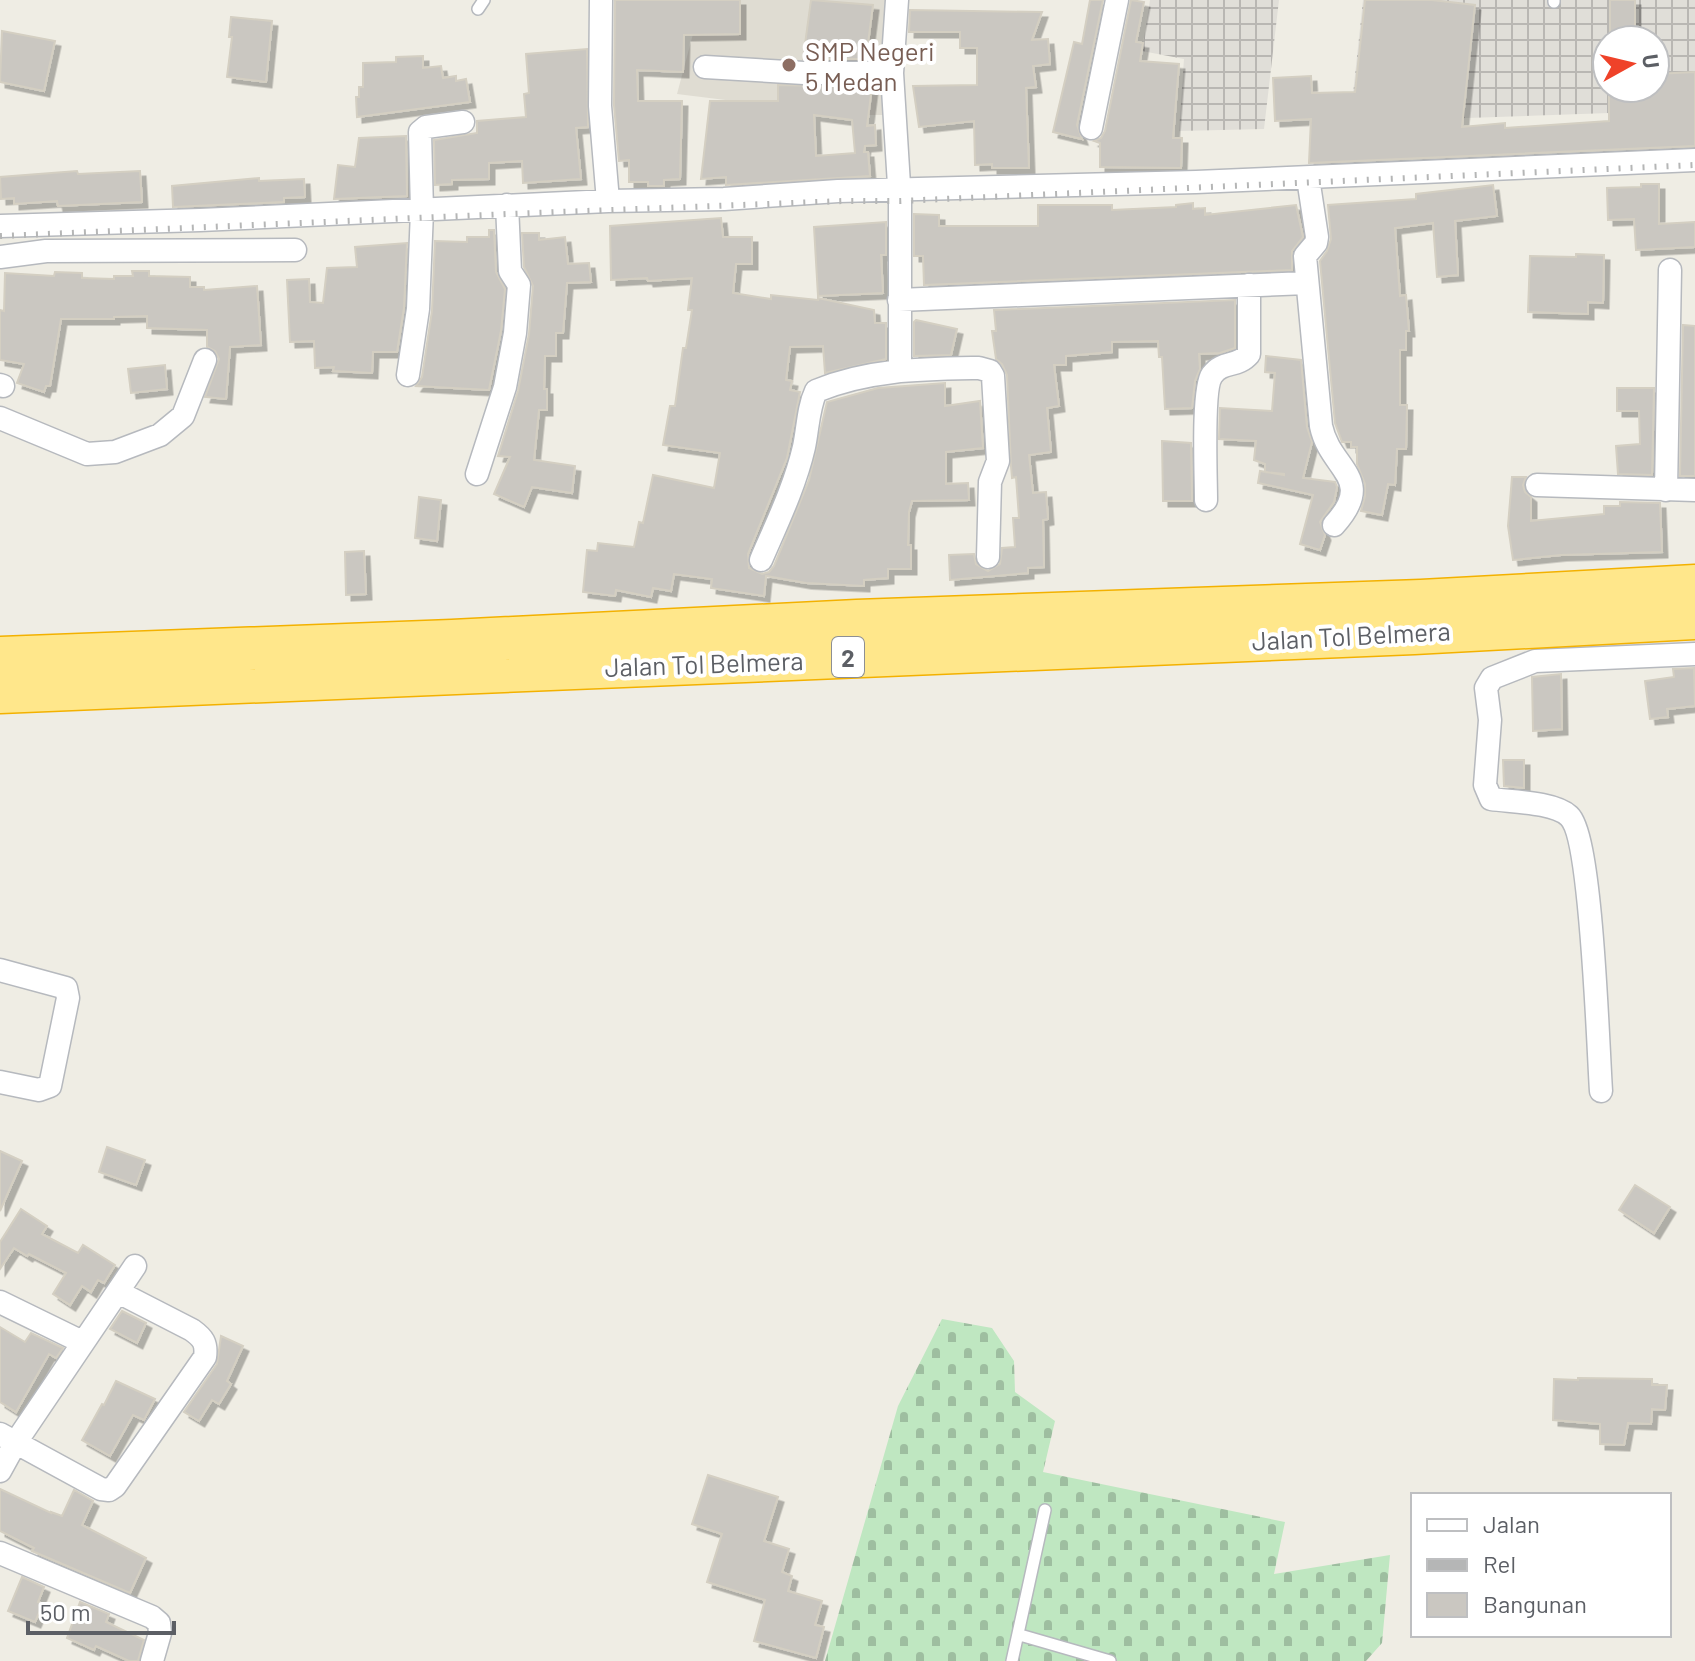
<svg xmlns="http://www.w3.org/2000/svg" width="1695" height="1661" font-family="Barlow,sans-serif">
<defs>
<pattern id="industrial-grid" width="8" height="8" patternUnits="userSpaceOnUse" patternTransform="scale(2)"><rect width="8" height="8" fill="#e0ded8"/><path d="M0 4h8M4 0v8" fill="none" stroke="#b9b7b3"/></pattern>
<pattern id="cemetery-stones" width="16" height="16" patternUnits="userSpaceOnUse" patternTransform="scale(2)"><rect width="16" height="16" fill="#bfe7c1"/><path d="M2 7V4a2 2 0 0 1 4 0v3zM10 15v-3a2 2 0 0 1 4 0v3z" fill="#9ebea0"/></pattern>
<filter id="shadow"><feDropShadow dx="5.5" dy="5.5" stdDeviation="0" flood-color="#0004"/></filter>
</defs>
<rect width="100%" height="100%" fill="#efede4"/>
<path fill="url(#industrial-grid)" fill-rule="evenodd" d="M1150,0H1279L1264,129L1179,131L1184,59L1142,51Z
M1363,0H1695V110L1350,122ZM1607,40H1655V88H1607Z"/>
<path fill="#dfdcd2" d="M706,0H900L887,115H846L677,94L693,34L707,35Z"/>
<path fill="url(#cemetery-stones)" d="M942,1319L992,1328L1014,1361L1015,1392L1055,1421L1043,1472L1285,1522L1274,1574L1390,1555L1382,1643L1366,1661H825L898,1406Z"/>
<path fill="#cac7c1" stroke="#d4cfc2" stroke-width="2" fill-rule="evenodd" filter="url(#shadow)" d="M615,0H740V34L684,35L683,72L637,70L638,101H682L680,179L664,180V186H648V182H629V160L619,161L614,105Z
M811,0L873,5L866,59H803Z
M1090,0H1103L1077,125L1082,139L1053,132L1074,42L1082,44Z
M1131,0L1144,2L1136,42L1143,43L1140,61L1179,64L1173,138H1182L1181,168L1100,167V143L1094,141L1101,138L1105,131Z
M1365,0H1432L1475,5L1462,127L1505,123V128L1609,121V88H1655V74L1695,72V146L1309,163L1311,119L1275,121L1273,78L1311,76L1312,93L1355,92Z
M1610,0H1635V40H1610Z
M910,10L1042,12L1032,40L1048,39L1050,64L1033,66L1036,87L1026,88L1029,168H992V164L975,165L974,121L919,127L913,86L977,85V48H960V32H909Z
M231,17L272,21L266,82L227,77L232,37H229Z
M2,31L55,41L44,91L0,82Z
M587,49L588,127L576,128L581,179L523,183L522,161L489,163V179L452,180V184L435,185L434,140L477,133V121L526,117L524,94L529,93L526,54Z
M423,56V68L441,66L443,78L456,76V81L466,79L470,102L357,117L356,97H359V87H363V63L396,62V57Z
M778,85L872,87L867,126L875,125L876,145L865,146L864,152H868L870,176L726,185V177L701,179L710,101H778ZM814,115L852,120L855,153L816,156Z
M406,136L407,196L334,199L338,165L355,167L359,138Z
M77,171L78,174L140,171L142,202L58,206L57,201L14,204V198L1,199L0,177Z
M259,178V181L304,179L305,197L284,198V202L173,207L172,186Z
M1641,184H1659V224L1695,222V247L1636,250L1634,219L1608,220L1607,188L1641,187Z
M1493,185L1497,216L1455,221L1458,275L1437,277L1433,223L1395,228L1400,296L1406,295L1409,331H1406V350H1400V405H1407L1406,449H1397L1395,485L1388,484L1382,515L1361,511L1365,496V484L1357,464V447H1351V442H1342L1335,423L1320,261L1327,251L1331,239L1328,205L1416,199V194Z
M1193,203V209L1205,208V215L1296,205L1303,237L1292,251V270L924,285L923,256H914V214L939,215V226H1038V205H1112V210L1176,207V205Z
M721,218L723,237H752V264H736L733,293L771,299V295L818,300V298L874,310L875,323H886V359L825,373L823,346L790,347L786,380L792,381L790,390L800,392L787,458L748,554L749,568L762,574L769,572L774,566L809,480L827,402L878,388L945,383V406L980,401L983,448L946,452V484L968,483L969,500L912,501L909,512L908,545H911V569H888V578L864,580V586L806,583L766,576L764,596L711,588L712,579L674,574L671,591L653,588L651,597L616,590L615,596L583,592L587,550L597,551L598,543L634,547L639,522L643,523L653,475L714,488L720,453L663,445L670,406H675L683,348H686L692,310H688L692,278L648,281L647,278L611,280L610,226Z
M886,222V255H881L883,293L818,296L814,227Z
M489,230H494L496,272L505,289L501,331L489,390L416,386L422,377L432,311L435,241L467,242V237H489Z
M522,233H539V240L565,237L568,264L589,263L591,282L567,283L563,333H556V356H545L544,389H547V410H539L534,460L575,466L572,493L532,487L524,507L494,494L510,457L498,456L518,391L529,334L533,286L524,267Z
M407,243L404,308L397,352H373L372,373L333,371L334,367L315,368L314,341L290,342L287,280L309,279L310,302L323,303L327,268L357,267L355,247Z
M1576,254L1604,255L1603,303L1588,302V314L1528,312L1530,256L1576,257Z
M132,271H149V276L190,277V287H204V290L257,286L261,345L230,347L226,399L205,397L219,359L215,351L207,347V330L147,328V316L114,317V319H61L50,386H46L44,392L17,383L24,364L0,360V310L4,311L5,273L54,276L55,272L82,273V278L114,279V276H133Z
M1235,300V348L1220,353L1199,354L1200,369L1195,381L1192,408L1165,409L1162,357H1159L1158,341L1112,342V352L1066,356V365H1054L1059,406L1047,408L1051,452L1029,455L1033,493L1046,492L1048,519L1043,520L1044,567L1028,568V573L950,580L949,555L974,554L976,564L988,571L1000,564L1002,548L1015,547L1013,518H1019L1016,477L1012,478L1011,466L1007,375L1002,364L996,359L992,331H996L994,310Z
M916,320L957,329L951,355L914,356V322Z
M1683,325L1695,326V476H1680Z
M1266,356L1301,360L1307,427L1312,442L1303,478L1335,482L1337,487L1334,502L1320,522L1325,535L1320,550L1300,544L1313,495L1258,483L1260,471L1284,475V474L1265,472V464L1254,460L1256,441L1219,439L1220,408L1272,411L1275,373L1265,372Z
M165,365L167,389L131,393L128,369Z
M1617,388H1654L1652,475L1618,474L1616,446L1640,444L1639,411H1617Z
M1162,441L1191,443L1192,501H1163Z
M1512,477H1526L1523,485L1525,492L1531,497V521L1604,514V506H1620V502L1660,503L1662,552L1561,555L1513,560L1508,526Z
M419,497L441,500L437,541L415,538Z
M364,551L366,594L346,595L345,552Z
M1694,668L1695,706L1667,709L1668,717L1650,719L1645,681L1674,677L1673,669Z
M1561,674L1562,729L1533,731L1532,677Z
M1503,760H1524V788L1504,786Z
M107,1147L145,1160L136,1185L99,1172Z
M0,1151L22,1161L0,1211Z
M1635,1185L1670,1207L1654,1233L1619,1210Z
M21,1209L47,1226L42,1234L78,1253L83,1245L115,1265L104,1283L98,1280L91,1292L82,1286L70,1305L53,1294L66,1273L29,1254L27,1256L14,1248L0,1269V1242Z
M122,1311L146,1323L137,1343L110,1329Z
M0,1327L25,1342L31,1333L63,1348L56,1358L49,1354L16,1412L0,1402Z
M221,1336L243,1346L227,1381L231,1384L219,1404L212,1400L199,1421L184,1412L217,1364Z
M1578,1378L1652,1379V1385H1667L1665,1410L1652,1409L1651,1424L1628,1423L1624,1445L1600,1444V1424L1553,1420L1554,1379L1578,1380Z
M116,1381L155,1399L144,1420L133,1415L110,1456L82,1440L102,1404L104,1405Z
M708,1475L778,1497L764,1541L789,1549L782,1572L792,1576L788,1591L822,1601L815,1625L824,1627L816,1658L754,1641L765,1600L707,1582L722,1534L692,1524Z
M0,1489L51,1513V1512L62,1516L74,1490L93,1501L82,1525L146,1558L130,1593L32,1551L34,1548L0,1531Z
M22,1577L44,1587L38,1602L43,1604L35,1622L8,1611Z
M80,1602L109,1614L106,1622L144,1640L138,1661H129L96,1646L94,1650L67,1638Z"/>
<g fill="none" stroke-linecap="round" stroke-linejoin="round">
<defs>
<path id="lane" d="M1554,0V2
M478,9L484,0
M1020,1635L1110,1661
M1012,1661L1045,1510"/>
<path id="street" d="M601,0L600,106L608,201
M897,0L892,73L900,201V369
M705,67L804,73H892
M1091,128L1117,0
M1308,178L1317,237L1316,243L1305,256L1321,426C1330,470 1377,478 1334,525
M0,226L200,220L608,201L724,199L838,191L1196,182L1695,160
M0,257L46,251L295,250
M899,300L1307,283
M408,375L418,309L422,211L420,132L426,127L463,122
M0,385L3,386
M0,418L87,454L115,452L160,435L183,416L205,360
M477,474L505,387L515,333L519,285L510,271L507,205
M1537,485L1695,490
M1666,490L1670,270
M1206,500C1206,477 1202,389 1212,375C1223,360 1237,368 1249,354V285
M761,560C777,523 795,486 804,447C808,428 808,408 816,391C869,369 923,369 979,368L990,371L993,376L998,461L990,482L988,557
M0,970L66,988L68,998L50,1086L39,1090L0,1082
M1601,1091C1598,1048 1592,837 1569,816C1554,802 1512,802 1491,799L1485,785L1490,720L1486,688L1492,678L1535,661L1695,654
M0,1302L82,1342
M0,1434L101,1489L109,1490L115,1486L205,1357C207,1343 203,1338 192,1330L118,1292
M0,1471L16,1442L135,1266
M0,1553L152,1617L159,1623L160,1633L152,1661"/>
<path id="highway" d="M0,658L452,641L857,621L1421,601L1695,586
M0,692L1414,633L1695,618"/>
</defs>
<use href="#lane" stroke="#b6b9be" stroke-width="14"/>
<use href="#street" stroke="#b6b9be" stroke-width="25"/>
<use href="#highway" stroke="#f3b100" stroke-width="45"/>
<use href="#lane" stroke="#fff" stroke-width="11"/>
<use href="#street" stroke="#fff" stroke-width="22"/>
<use href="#highway" stroke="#ffe78b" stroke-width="42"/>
<path stroke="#b5b6b6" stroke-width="6" stroke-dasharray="2 10" stroke-linecap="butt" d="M0,236L508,214L844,201H900L1695,165"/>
</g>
<circle fill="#8d6e63" stroke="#fff" stroke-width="3" cx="789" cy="65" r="8"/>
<g text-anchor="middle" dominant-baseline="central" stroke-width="8" stroke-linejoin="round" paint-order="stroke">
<rect fill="#fff" stroke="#8d8f93" stroke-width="2" x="832" y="637" width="32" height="40" rx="6"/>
<g font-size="24" font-weight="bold" fill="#5c5f65">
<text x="848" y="657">2</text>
</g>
<g font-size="26" fill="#785e54" stroke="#fff" text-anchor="start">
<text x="805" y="50">SMP Negeri<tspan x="805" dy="30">5 Medan</tspan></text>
</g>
<g font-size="26" fill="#5c5f65" stroke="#fff">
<text transform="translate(1351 635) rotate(-3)">Jalan Tol Belmera</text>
<text transform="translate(704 663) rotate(-2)">Jalan Tol Belmera</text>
</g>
</g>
<rect x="1411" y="1493" width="260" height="144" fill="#ffffff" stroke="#bebfc1" stroke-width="2"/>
<rect x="1427" y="1519" width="40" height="12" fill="#ffffff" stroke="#bebfc1" stroke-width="2"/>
<text x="1483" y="1533" font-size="24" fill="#5c5f65">Jalan</text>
<rect x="1427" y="1559" width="40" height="12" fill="#b5b6b6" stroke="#bebfc1" stroke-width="2"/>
<text x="1483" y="1573" font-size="24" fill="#5c5f65">Rel</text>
<rect x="1427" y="1593" width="40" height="24" fill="#cac7c1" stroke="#bebfc1" stroke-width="2"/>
<text x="1483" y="1613" font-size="24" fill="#5c5f65">Bangunan</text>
<g transform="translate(1631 64) rotate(82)"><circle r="38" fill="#ffffff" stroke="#bebfc1" stroke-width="2"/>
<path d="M0-6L14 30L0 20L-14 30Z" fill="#ef4229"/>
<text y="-12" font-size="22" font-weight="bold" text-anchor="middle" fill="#5c5f65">U</text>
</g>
<path d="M28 1621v12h146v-12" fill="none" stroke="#5c5f65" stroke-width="4"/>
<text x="40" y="1621" font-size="24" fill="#5c5f65" stroke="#ffffff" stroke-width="6" paint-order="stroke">50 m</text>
</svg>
